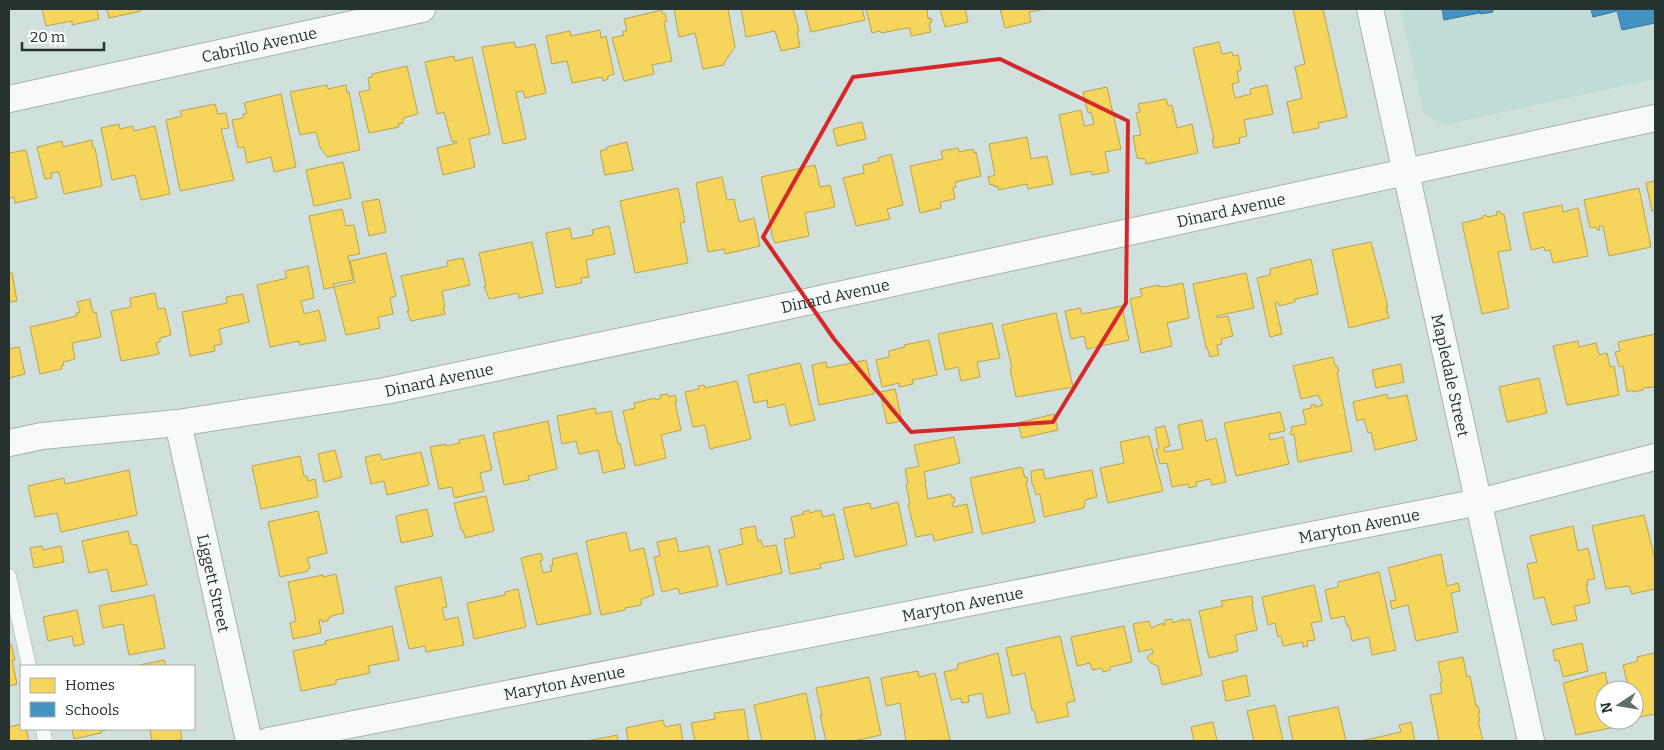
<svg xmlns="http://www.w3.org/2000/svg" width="1664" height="750" font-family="Bitter,serif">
<rect width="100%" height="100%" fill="#d0e0dd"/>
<path fill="#bfdcd6" d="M1400,9H1655V79L1444,125L1424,113Z"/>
<path fill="#f6d55c" stroke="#b8a44e" d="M42,9H97L99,19L72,25V21L46,26Z
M104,9H141V11L109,18L107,10H105Z
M674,9H728L735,47L724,63V65L703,69L695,33L679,37Z
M741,9H793L799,31L797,32L800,47L781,51L775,31L746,37Z
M805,9H862L865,20L811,32Z
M866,9H927L928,19L931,18L932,22L929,23L931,32L911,36L910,28H907L881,33L880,31L872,33Z
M940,9H965L968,22L945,27Z
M1000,9H1045L1029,12L1031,22L1005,28Z
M1293,9H1323L1347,117L1318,123L1319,128L1293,133L1287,102L1302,98L1295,67L1305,64Z
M662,10V14L665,13L667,21L664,22L672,61L652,65L654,74L624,81L612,38L624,35L623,31H627L624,19Z
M600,30L601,38L606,36L614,74L608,76V79L603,81L602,77L572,83L567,61L552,64L546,36L570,31L571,36Z
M514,42L516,48L535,44L546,93L525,98L523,91L516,92L526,139L503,144L482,47Z
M1219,42L1222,54L1232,52L1233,56L1238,55L1241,70L1237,71L1239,82L1232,84L1235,98L1251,94L1250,89L1267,85L1273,114L1244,120L1247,136L1239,138L1240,143L1214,148L1212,139H1214L1193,48Z
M454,56L455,61L472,57L490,134L469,139L475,167L443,175L437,148L457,143L456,141L452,142L444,112L437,114L425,62Z
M407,66L418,114L403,118V123L398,124L399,127L369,133L359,92L370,90L368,78L372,77V74Z
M327,85L328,89L346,85L347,93L349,92L360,150L327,157L320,147L316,132L300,135L290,92Z
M1107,87L1121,149L1105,152L1109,172L1092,175L1091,171L1071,175L1059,115L1081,110L1084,126L1094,124L1091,112L1088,113L1083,92Z
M281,94L296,167L274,172L271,157L247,163L244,147L238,148L232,120L243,118V114L247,113L244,103Z
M1166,99L1168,106L1172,105L1177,128L1192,124L1198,153L1146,164L1145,159L1137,158L1133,136L1141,135L1136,113L1140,112L1138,104Z
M215,104L218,114L226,113L229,128L221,129L234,180L180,191L166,120L182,116L180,111Z
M862,122L866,139L837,146L833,129Z
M119,124L120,129L133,126L134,131L155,126L170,194L141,200L135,175L112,180L101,128Z
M1027,137L1031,159L1047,156L1053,184L1028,189L1027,184L998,190V186L994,187L993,184L990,185L988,177L995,175L989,144Z
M92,140L93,148H95L102,186L64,194L59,172L51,173L52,178L45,179L37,147L62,141L63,147Z
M627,142L633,170L605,175L600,151L607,149V147Z
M958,148L959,152L973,149L974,153L976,152L981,176L955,182L956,187L953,188L955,199L940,202L941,208L920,213L910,166L943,159L941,151Z
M26,150L37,198L15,203L14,197L9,198V153Z
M891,154L903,205L887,209L890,219L856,226L843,178L864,173L863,165L879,161L878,158Z
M343,162L351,198L314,206L306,170Z
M815,165L820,187L830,185L835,207L805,213L809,236L775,243L771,233H772L761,177Z
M722,177L727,200L734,199L739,222L754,218L760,246L725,254L724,249L708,252L696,183Z
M1655,181V210L1652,211L1646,183Z
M678,188L685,222L680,223L688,263L635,273L620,201Z
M1639,188L1651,247L1609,256L1603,226H1599L1600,230H1597L1596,227L1590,228L1584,200Z
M379,199L386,232L369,236L362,202Z
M1562,205L1563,212L1578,208L1588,256L1553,263L1550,250L1545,251L1544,247L1531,250L1523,213Z
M342,209L346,226L354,225L360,254L348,256L353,280L333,284L334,287L324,289L309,216Z
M1500,211L1501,214H1504L1511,250L1498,252L1509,308L1482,314L1462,223L1483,218V216L1486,215L1487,217L1497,215L1496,212Z
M609,226L615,254L586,260L589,277L581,278L582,283L556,288L546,233L570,228L572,239L593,235L592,230Z
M532,242L543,293L519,298L518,293L489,299L484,286H486L479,253Z
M1371,242L1388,307H1386L1389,318L1349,328L1332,250Z
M386,253L396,296L390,298L393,314L378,317L380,328L346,335L334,287L355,282L350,261Z
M463,258L470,285L442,291L445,307L443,308L445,314L411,321L407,311H409L401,276L448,266L447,261Z
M1311,259L1318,294L1295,299V302L1279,306L1278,302L1275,303L1282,334L1270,337L1257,278L1270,275V269Z
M308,266L314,298L301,301L304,314L319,310L326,340L300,345L299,341L270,347L257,285L287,278L285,271Z
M9,273H12L17,301L9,302Z
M1246,273L1254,308L1216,316L1217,318L1228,316L1233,336L1221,339L1222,344L1217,345L1219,355L1210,357L1207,347L1206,348L1193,284Z
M1183,283L1189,318L1167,323L1172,346L1141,353L1130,299L1142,296L1140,289L1159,285V287L1164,286V287Z
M155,293L158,309L165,308L171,335L160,338V342L156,343L159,354L121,361L111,311L131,307L130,298Z
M243,294L249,322L219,329L222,344L214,346L215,351L190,356L182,312L227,303L226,297Z
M90,299L92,309L94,313L96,312L101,337L72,343L75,359L63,362L64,365L61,366L62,369L40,374L30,327L77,316L76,313L80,312L77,302Z
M1122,306L1129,340L1087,349L1084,336L1071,339L1065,311L1080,308L1082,314Z
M1056,313L1073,387L1016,397L1010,369L1012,368L1002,325Z
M992,323L1000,358L977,362L980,377L961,381L958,367L945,370L938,334Z
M1655,334V387L1643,388V390L1633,392V390L1627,392L1623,366L1619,367L1615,352L1620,351L1618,342Z
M929,340L937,375L912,380L913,384L899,387V383L882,387L876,360L889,357V351L905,347L904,345Z
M1578,341L1579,347L1596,343L1599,355L1607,353L1610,367L1614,366L1619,395L1567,405L1553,346Z
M19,347L25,374L9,378V349Z
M1333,357L1335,366L1337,365L1339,371L1337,372L1352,451L1298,462L1294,434L1291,435L1290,432L1292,431L1291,427L1306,424L1303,410L1311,408V405L1315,404V407L1323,405L1318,395L1301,399L1293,366Z
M866,360L874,394L819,405L812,365L826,362L827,368Z
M800,363L815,420L790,426L785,404L768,408L767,400L754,403L748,375Z
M1401,364L1404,382L1376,388L1372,370Z
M1539,378L1547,413L1507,422L1499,387Z
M737,381L751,439L710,449L705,425L693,427L685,392L699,389L698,386L704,385L705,388Z
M895,389L902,421L887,424L880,392Z
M668,394L669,397L675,395L677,402H675L681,430L661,435L666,458L635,466L623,411L635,408L634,403L655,398L656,400L661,398L660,395Z
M1387,394L1388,399L1407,395L1417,440L1375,450L1371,432L1368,433L1364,419L1357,421L1353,402Z
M595,408L596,414L611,411L618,444L620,443L625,468L603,473L598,450L579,454L576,441L562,444L557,416Z
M1280,412L1285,431L1269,434L1270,440L1283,437L1289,464L1236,476L1224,423Z
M1054,414L1058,430L1022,438L1018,423Z
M1202,420L1206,441L1216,438L1226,482L1212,485L1210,479L1196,482L1197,486L1189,488L1188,484L1172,487L1167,463L1160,464L1158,457L1156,449L1159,448L1155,428L1165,426L1170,446L1164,448L1165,452L1183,449L1178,425Z
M548,421L557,469L528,476L529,480L504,485L493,433Z
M484,435L492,470L480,473L484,491L454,498L452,487L439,489L430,447L446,444V446L460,443L459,440Z
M1149,436L1163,491L1108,503L1100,468L1124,463L1120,442Z
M954,437L960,463L924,472L926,482L925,483L928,499L951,494L952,498L954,497L955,502L952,503L953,507L967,504L973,532L934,541L933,534L916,537L908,504H910L906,485L908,484L905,469L919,466L914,445Z
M335,450L342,477L324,482L318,454Z
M421,452L429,485L387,495L384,481L371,484L365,457L380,454L382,460Z
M300,456L304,476H307L308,481L315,479L318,497L261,509L252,466Z
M1022,467L1025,478L1027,477L1028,481L1026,482L1035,522L982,534L970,478Z
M1043,469L1045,479L1092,470L1097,497L1085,500L1084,508L1044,517L1040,494L1036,495L1033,484L1032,485L1031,471Z
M129,470L137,515L61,532L57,513L35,517L28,486L64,478L65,484Z
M486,496L494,531L465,538L463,530H461L454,503Z
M898,502L907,545L855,557L843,508L870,503L871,509Z
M427,509L433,536L401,543L396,516Z
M809,510L810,513L821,510L823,517L834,514L844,559L820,564L821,568L790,574L784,539L795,537L791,517L804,514L803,512Z
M318,511L327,553L307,558L310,568L308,569V571L280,577L268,522Z
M1644,515L1655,559V589L1632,594L1629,586L1606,589L1592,526Z
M755,526L758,541L761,540L763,547L776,545L782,573L727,585L719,550L743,544L740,529Z
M1573,526L1578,551L1588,548L1595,579L1587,580L1588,585H1586L1590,603L1574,606L1577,620L1552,625L1544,597L1534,599L1527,564L1537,562L1530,536Z
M128,531L131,544L137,545L147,585L112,592L107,569L89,573L82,541Z
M626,532L630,551L644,548L654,595L641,599V605L625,608V610L601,615L586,541Z
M676,538L679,552L709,546L718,586L680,594L678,588L662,592L654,557L660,556L657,542Z
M42,546L43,550L61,546L64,562L34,568L30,548Z
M541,553L543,560L540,561L543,573L552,571L550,566L553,565L552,559L577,553L591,614L537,625L521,558Z
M1441,554L1447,586L1458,583L1460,591L1451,593L1458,632L1416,641L1408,605L1392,609L1390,601L1396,600L1389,570L1388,568Z
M1379,572L1396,650L1372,655L1369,637L1352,641L1349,626H1347L1344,616L1331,619L1325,590L1338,587V582Z
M336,574L344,613L331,616L332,617L328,618V621L322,622V619L319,620L321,633L293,639L290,623L296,621L288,582L323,575V577Z
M441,577L447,607L442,608L445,620L458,617L464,645L426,652L425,646L409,649L395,587Z
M1314,585L1322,621L1311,623L1315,640L1307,641L1308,646L1303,647V642L1283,646L1281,636L1278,637L1275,623L1268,625L1262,597Z
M518,589L526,627L474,639L467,603L505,595V592Z
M154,595L165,648L129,655L123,624L103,628L99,606Z
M1252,596L1253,603L1252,604L1257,630L1235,635L1238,651L1209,658L1199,611L1223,606L1221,601Z
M77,610L84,644L74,646L72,636L48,641L43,617Z
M1172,619L1173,623L1183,619V621L1190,619L1202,675L1162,685L1158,666L1151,663L1147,658L1150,654L1153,653L1152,649L1139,652L1133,624L1149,621L1151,628L1163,623V625H1165V620Z
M392,626L399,660L368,666L370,673L336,680V684L301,691L293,651L326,644L325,641Z
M1124,626L1132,662L1110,667V670L1103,672L1102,668L1092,670L1090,663L1077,666L1071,637Z
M1060,636L1075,701L1066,703L1069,716L1037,723L1034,710H1032L1025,673L1012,676L1006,648Z
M1582,643L1588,671L1563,677L1559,660L1555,661L1553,650Z
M9,644H11L15,660H12L17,684L9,686Z
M998,653L1010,713L987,718L982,693L968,696L969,702L962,703L961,698L951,700L944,672L957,669L958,664Z
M1655,653V714L1635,718L1634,690H1629L1623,665L1638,661L1637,657Z
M1463,657L1467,677L1470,676L1476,706H1478L1480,713H1478L1480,721H1478L1483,741H1439L1430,695L1442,693L1440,683L1442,682L1438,662Z
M164,660L166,666H135Z
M918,671L919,677L935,673L950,740L906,741L900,703L886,706L881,678Z
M1605,672L1609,690H1604V720H1614L1615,727L1576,735L1563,683Z
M1246,675L1250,696L1226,701L1222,681Z
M869,677L881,735L853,741H826L820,715H822L816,688Z
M806,693L816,741H762L754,705Z
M1275,705L1283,741H1254L1247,711Z
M1338,707L1346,741H1293L1288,717Z
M744,709L749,741H695L691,723L715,719L714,713Z
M663,720L665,727L680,724L683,741H628L626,728Z
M1213,722L1217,741H1194L1191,727Z
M1411,722L1415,741H1361L1401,732L1399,725Z
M21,724V729H26L29,741H9V727Z
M72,729H111L101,731V733L74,739Z
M158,729H180L182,739L175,741H152L150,730Z
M617,735L618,741H587Z"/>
<path fill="#4393c3" stroke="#3a7697" d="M1442,9H1478L1479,13L1444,20Z
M1479,9H1492L1493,12L1480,14Z
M1591,9H1655V23L1622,30L1617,11L1593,17Z"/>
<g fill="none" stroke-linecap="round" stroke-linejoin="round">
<defs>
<path id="lane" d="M9,576L29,666
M43,729L45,741"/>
<g id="street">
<path id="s1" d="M1370,9L1531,741"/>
<path id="s2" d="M9,99L422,9"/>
<path id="s3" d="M178,423L249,741"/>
<path id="s4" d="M9,443L42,436L178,423L385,391L755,313L1655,118"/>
<path id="s5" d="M268,741L1479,502L1655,457"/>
</g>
</defs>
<use href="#lane" stroke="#a6b2af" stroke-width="15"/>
<use href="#street" stroke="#a6b2af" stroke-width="28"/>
<use href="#lane" stroke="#f8fafa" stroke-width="14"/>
<use href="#street" stroke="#f8fafa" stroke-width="26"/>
</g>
<path fill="none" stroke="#d62828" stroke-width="4" stroke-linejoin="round" d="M1000,59L1128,121L1126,303L1053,422L911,432L834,339L763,237L853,77Z"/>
<g text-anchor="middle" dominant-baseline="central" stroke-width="5" stroke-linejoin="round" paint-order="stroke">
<g font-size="16" fill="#26322f" stroke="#fff">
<text stroke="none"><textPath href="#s2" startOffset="256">Cabrillo Avenue</textPath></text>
<text stroke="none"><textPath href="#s4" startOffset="1245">Dinard Avenue</textPath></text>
<text stroke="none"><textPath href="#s4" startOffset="840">Dinard Avenue</textPath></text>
<text stroke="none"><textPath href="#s1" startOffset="375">Mapledale Street</textPath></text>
<text stroke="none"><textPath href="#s4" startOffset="435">Dinard Avenue</textPath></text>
<text stroke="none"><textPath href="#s5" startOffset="1112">Maryton Avenue</textPath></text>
<text stroke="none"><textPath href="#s3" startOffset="164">Liggett Street</textPath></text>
<text stroke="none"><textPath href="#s5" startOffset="708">Maryton Avenue</textPath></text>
<text stroke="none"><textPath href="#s5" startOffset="302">Maryton Avenue</textPath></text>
</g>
</g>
<rect width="1664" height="750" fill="none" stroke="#26322f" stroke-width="20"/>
<rect x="20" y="665" width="175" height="65" fill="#ffffff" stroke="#a8adac"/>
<rect x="30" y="678" width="25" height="15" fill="#f6d55c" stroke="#a8adac"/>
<text x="65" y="690" font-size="15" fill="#26322f">Homes</text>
<rect x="30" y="702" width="25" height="15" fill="#4393c3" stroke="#a8adac"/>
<text x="65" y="715" font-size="15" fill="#26322f">Schools</text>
<g transform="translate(1619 705) rotate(258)"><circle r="24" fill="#ffffff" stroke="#a8adac"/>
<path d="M0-4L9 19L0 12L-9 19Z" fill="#626f6c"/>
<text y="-8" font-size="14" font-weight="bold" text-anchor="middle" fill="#26322f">N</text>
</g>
<path d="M22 42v8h82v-8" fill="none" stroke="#26322f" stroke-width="2.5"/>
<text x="30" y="42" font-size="15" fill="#26322f" stroke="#ffffff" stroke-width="4" paint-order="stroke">20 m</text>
</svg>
